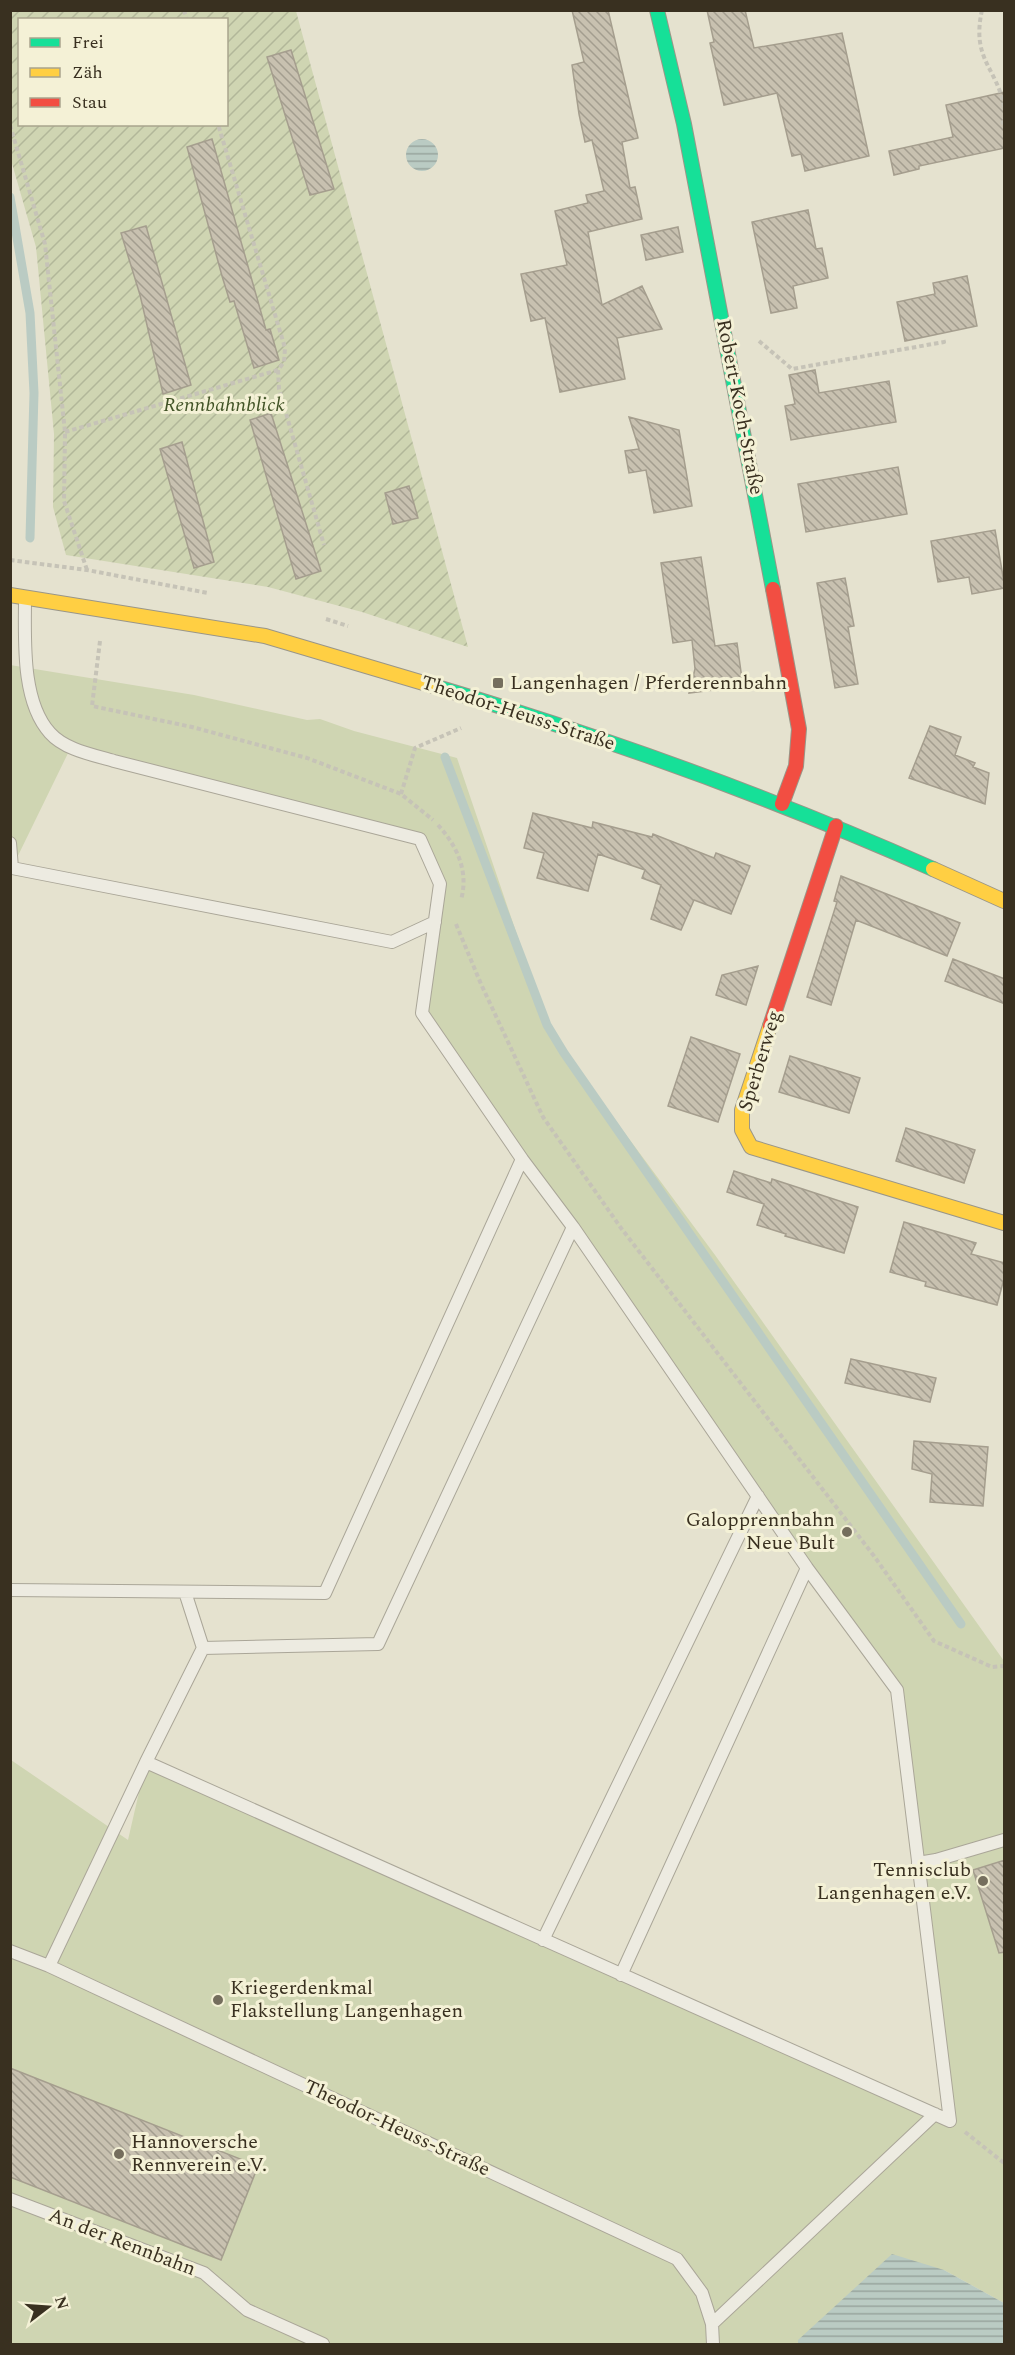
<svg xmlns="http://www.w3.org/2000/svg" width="1015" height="2355" font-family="Spectral,serif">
<defs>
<pattern id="garden-furrows" width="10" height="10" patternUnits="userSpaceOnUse" patternTransform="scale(1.5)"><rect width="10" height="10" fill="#cfd5b2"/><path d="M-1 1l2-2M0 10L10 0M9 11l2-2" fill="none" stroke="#b2b799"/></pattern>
<pattern id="water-rules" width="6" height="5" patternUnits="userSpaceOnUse" patternTransform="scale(1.5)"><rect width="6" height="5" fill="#bacbc3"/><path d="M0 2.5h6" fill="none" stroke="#98a59e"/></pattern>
<pattern id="building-back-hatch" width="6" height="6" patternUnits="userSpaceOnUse" patternTransform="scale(1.5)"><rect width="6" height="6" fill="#c8c1b0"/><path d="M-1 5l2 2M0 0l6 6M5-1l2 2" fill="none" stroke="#a39d8f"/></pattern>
</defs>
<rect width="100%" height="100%" fill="#e5e2cf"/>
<path fill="url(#garden-furrows)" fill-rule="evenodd" d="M11,11H296L468,647L362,612L268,587L66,555L53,507L54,434L36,247L11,160ZM20,20H226V124H20Z"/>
<path fill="#cfd5b2" d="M10,665L194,695L307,720L320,719L354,731L457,758L550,1032L715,1255L1004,1661V2303L944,2270L799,2340L798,2344H11V1760L128,1840L146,1762L949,2120L897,1690L422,1013L440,884L420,839L71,747L12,868Z"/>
<path fill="url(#water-rules)" d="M406 155a16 16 0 1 1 32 0a16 16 0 1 1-32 0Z
M892,2254L944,2270L1004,2303V2344H798V2340Z"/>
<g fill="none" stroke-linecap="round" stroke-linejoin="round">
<path stroke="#bacbc3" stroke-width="9" d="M10,197L30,313L34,393L30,538
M445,757L547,1025L564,1053L961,1624"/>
</g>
<path fill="url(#building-back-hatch)" stroke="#a59e8e" stroke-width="1.5" d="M572,10H608L638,138L622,142L630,188L635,187L642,219L588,232L602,305L642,286L662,329L617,338L625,379L560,392L545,318L531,321L521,274L567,265L555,211L588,203L586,195L604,191L592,140L585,142L579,114L572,65L584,62Z
M707,10H745L754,48L842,33L869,156L805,171L801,154L792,156L777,93L724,105L710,43L714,42Z
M291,50L334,189L310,195L267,57Z
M1005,92V148L919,166V169L894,175L889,151L953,137L946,105Z
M212,139L266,330L270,329L279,360L254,368L234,301L230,302L222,276L187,147Z
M808,210L816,249L822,248L828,278L793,286L797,308L771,313L752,222Z
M146,226L191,385L163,394L140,295L121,233Z
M678,227L683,252L646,260L641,235Z
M967,276L977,326L905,341L897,302L935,294L933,283Z
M815,370L819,393L889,381L896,422L791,440L785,406L795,404L789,375Z
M271,413L321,571L296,579L250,420Z
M629,417L679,430L692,506L654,513L646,470L629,473L625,451L639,449Z
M182,442L214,562L194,568L160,449Z
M898,467L907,514L806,532L798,484Z
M409,486L418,518L393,524L385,493Z
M995,530L1005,588L972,594L969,577L938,582L931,541Z
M701,557L715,646L737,643L743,686L689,693L695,669L692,640L673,643L661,563Z
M845,578L854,626L848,627L858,684L835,688L817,583Z
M930,726L961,737L955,755L975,763L973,767L989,773L985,804L909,778Z
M533,813L592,828L593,822L652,837L653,834L714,858L716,853L750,866L731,914L694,900L681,930L651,919L661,885L642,878L645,870L598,854L588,891L537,878L544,853L524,848Z
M841,876L960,923L947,956L856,920L831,1005L807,997L837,902L834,901Z
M953,959L1005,979V1004L945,981Z
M758,966L746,1005L716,995L722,975Z
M691,1037L740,1054L718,1122L668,1106Z
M790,1056L860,1078L849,1113L779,1092Z
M906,1128L975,1150L964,1183L896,1161Z
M734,1171L771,1183L772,1179L858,1207L844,1253L785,1236L786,1234L757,1225L764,1204L727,1192Z
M904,1222L976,1243L971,1254L1005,1263V1275L997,1305L925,1286L926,1282L890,1272Z
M851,1359L936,1378L930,1402L845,1383Z
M914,1441L988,1447L983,1506L930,1502L932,1474L912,1469Z
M1005,1860V1952L999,1953L973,1870Z
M10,2068L258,2166L221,2260L10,2177Z"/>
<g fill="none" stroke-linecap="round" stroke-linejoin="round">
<defs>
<path id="lane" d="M10,843L12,868L392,942L435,922
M522,1159L573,1227L807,1568L897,1690L950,2121L146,1762L203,1648L378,1644L573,1227
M10,1590L325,1593L522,1159L422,1013L440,884L420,839L114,761C94,755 65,750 50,733C21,701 25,639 25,598
M185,1592L203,1648
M146,1762L49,1966L677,2259L702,2293L712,2324
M918,1863L936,1860L1004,1840
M543,1940L758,1496
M10,1951L49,1966
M621,1975L807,1568
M10,2199L204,2273L247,2310L323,2344
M713,2344L712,2324L935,2114"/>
<path id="fast" d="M657,10L684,124L773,589
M437,687C604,737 773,798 933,869"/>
<path id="slow" d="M10,595L265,636L437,687
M933,869L1004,901
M770,1026L742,1110V1130L751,1147L1004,1223"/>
<path id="jam" d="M773,589L799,729L796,766L782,804
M770,1026L836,826"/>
</defs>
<use href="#lane" stroke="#aaa698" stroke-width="14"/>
<use href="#fast" stroke="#9a9688" stroke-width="16"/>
<use href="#slow" stroke="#9a9688" stroke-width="16"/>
<use href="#jam" stroke="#9a9688" stroke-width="16"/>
<path stroke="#c6c3b7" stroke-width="4" stroke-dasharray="4.5 3" stroke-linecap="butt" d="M184,10L187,20
M982,10C971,60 997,67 1004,107
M1001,123L1004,122
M10,125L45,244L65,432L64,501L87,570
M759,341L792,369L944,342L943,339
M278,370L279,389L324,545
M65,432L278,370L284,362L285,348L218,124
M10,560L87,570L208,593
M326,619L348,626
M100,641L92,706L192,727L307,758L401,794L433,820
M401,794L415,748L461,728
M438,825C457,846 469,871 461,900
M456,924L481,984L543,1117L621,1228L874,1556L934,1641L992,1667L1004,1666
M965,2132L1004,2163"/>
<use href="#lane" stroke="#edebe1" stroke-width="12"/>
<use href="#fast" stroke="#16e098" stroke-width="14"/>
<use href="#slow" stroke="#ffcf43" stroke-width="14"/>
<use href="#jam" stroke="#f24e42" stroke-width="14"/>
</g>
<g fill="#756e5d" stroke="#f4f1d6" stroke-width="2">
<rect x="492" y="677" width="12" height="12" rx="3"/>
<circle cx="847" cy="1532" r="6"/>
<circle cx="983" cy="1881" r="6"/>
<circle cx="218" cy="2000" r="6"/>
<circle cx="119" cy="2154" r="6"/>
</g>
<g text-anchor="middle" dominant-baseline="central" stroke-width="6" stroke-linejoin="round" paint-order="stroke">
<g font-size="20" font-style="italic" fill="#425427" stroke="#f4f1d6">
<text x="224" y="405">Rennbahnblick</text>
</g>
<g font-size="20" fill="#393020" stroke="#f4f1d6">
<text transform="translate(740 407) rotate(79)">Robert-Koch-Straße</text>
<text transform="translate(518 713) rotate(18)">Theodor-Heuss-Straße</text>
<text transform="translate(760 1061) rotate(-73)">Sperberweg</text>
<text transform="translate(397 2128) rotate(25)">Theodor-Heuss-Straße</text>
<text transform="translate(122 2242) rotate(21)">An der Rennbahn</text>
</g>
<g font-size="20" fill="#393020" stroke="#f4f1d6" text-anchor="start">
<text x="510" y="683">Langenhagen / Pferderennbahn</text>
<text x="835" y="1520" text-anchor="end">Galopprennbahn<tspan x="835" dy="23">Neue Bult</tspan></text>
<text x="971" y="1870" text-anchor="end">Tennisclub<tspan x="971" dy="23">Langenhagen e.V.</tspan></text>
<text x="230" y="1988">Kriegerdenkmal<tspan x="230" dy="23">Flakstellung Langenhagen</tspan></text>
<text x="131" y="2142">Hannoversche<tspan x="131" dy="23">Rennverein e.V.</tspan></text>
</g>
</g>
<rect width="1015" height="2355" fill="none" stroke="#393020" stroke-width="24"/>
<rect x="18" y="18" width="210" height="108" fill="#f4f1d6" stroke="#a9a48d" stroke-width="1.5"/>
<rect x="30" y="38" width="30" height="9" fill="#16e098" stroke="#a9a48d" stroke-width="1.5"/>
<text x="72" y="48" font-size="18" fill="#393020">Frei</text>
<rect x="30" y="68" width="30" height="9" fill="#ffcf43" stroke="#a9a48d" stroke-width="1.5"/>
<text x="72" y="78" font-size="18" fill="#393020">Zäh</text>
<rect x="30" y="98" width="30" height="9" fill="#f24e42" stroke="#a9a48d" stroke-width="1.5"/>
<text x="72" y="108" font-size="18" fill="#393020">Stau</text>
<g transform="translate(48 2307) rotate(73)" stroke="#f4f1d6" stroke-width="4.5" paint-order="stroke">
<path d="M0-4.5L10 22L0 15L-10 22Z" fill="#393020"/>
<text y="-9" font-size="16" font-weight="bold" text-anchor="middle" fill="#393020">N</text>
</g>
</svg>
